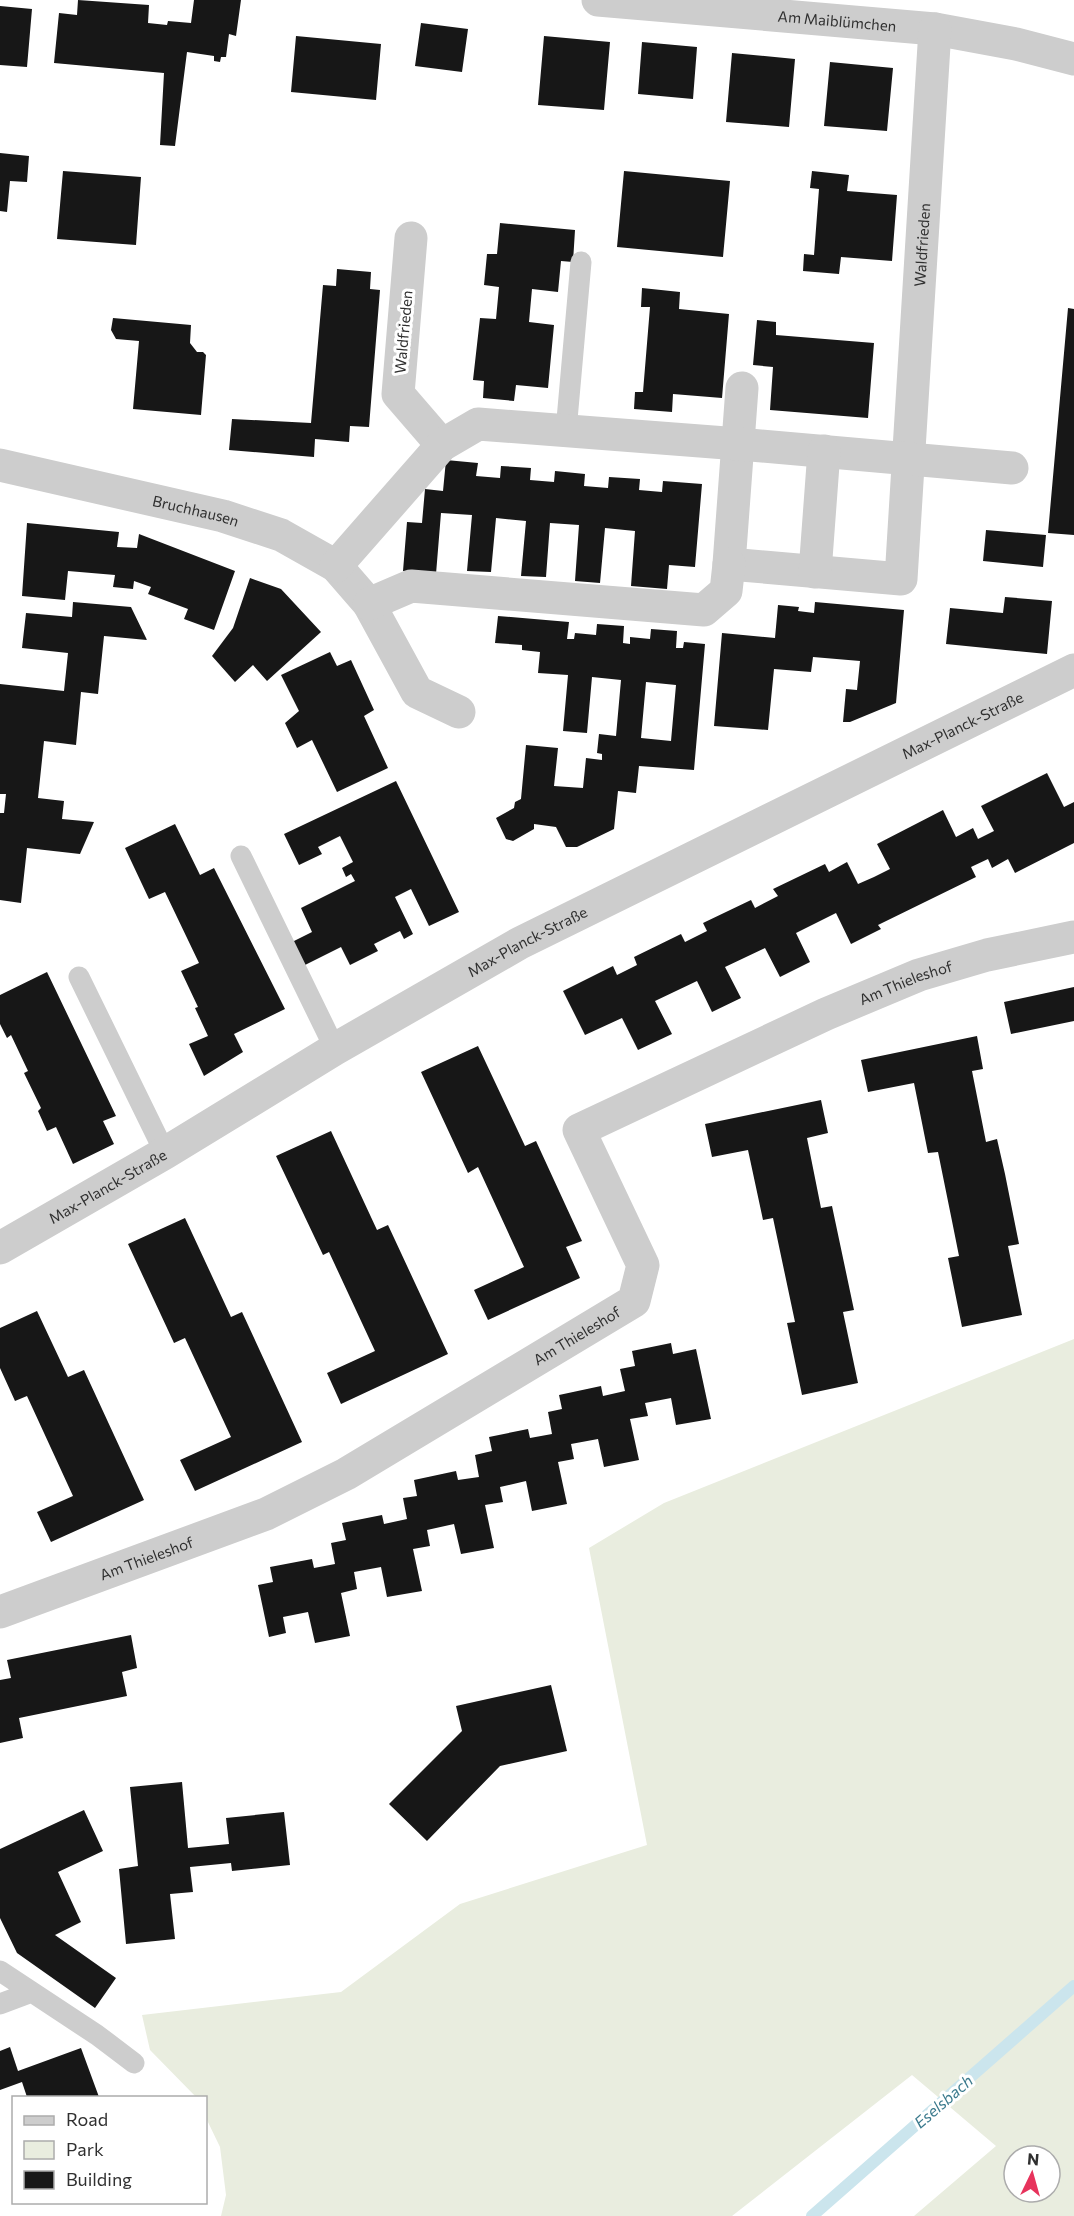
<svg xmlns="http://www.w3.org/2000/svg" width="1074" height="2216" font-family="Commissioner,sans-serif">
<rect width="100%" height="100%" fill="#fff"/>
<path fill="#e9eddf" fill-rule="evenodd" d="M1074,1339V2216H914L996,2146L912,2075L732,2216H221L226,2195L220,2147L206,2118V2098L196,2097L150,2050L142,2015L341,1992L460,1904L647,1845L589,1548L664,1503ZM1014,2156H1050V2192H1014Z"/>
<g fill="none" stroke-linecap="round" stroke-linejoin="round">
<path stroke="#cbe5ed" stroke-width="12" d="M812,2216L1074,1986"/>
</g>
<path fill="#171717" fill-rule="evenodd" d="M78,0L149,5L148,23L167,25L168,21L191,23L194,0H241L236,36L229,34L226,57H221L220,62L214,61V56L187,52L175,146L160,145L164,73L54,63L59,13L77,15Z
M0,6L32,9L27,67L0,65Z
M421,23L468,29L462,72L415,66Z
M296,36L381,44L376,100L291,92Z
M544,36L610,42L604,110L538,105Z
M642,42L697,47L693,99L638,94Z
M732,53L795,59L789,127L726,122Z
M830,62L893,68L887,131L824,126Z
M0,153L29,156L27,182L10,181L7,212L0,211Z
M63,171L141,177L136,245L57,239Z
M624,171L730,181L723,257L617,247Z
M812,171L849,175L847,191L897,195L892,261L841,257L839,274L803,271L804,254L814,255L819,189L810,188Z
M500,223L575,230L573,262L561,261L558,292L532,289L529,322L554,325L548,388L516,385L514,401L483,398L484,381L473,380L480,318L496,319L499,287L484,285L487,254H497Z
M337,269L371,272L370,289L380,290L369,427L350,426L349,442L315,439L314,457L229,450L232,419L311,423L323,285L336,286Z
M642,288L680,292L679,309L729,314L722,398L673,394L672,412L634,409L635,392H643L650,307H641Z
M1068,308L1074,309V535L1048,533Z
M113,318L191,325L190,343L197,352H203L206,355L201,415L133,409L139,341L116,339L111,330Z
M757,320L776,322V335L874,343L868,418L770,410L773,367L753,365Z
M446,460L478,463L476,476L500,478L501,466L531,468L530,480L554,482L555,471L585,474L584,486L608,488L609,477L640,479L639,490L662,492L663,481L702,484L695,567L669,565L667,589L631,586L635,531L605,528L600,583L575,581L579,525L550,523L546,577L521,576L526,521L496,518L491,572L467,571L472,515L441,513L436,574L403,571L407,522L422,523L425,489L443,491Z
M27,523L119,532L117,547L137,548L139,534L235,571L214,630L184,619L188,609L148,594L151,587L134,581L133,589L113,587L115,575L68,571L65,600L22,596Z
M986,530L1046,535L1043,567L983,561Z
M250,578L281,589L321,632L267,681L253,665L235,682L212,656L233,628Z
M1005,597L1052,601L1047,654L946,644L950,608L1003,613Z
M73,602L131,607L147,640L104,636L98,694L81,692L76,745L44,741L38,798L64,801L62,819L94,822L80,854L27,848L21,903L0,900V813H4L6,794H0V684L64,691L68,653L22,648L26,613L72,617Z
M815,602L904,610L896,703L850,722H843L846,689L857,690L860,661L813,657L811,672L774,669L768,730L714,726L722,633L775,638L778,605L799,607L798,611L814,613Z
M498,616L569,622L567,639H574L575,633L596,635L597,624L624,626L623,643L630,644V637L650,639L651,629L677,631L676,648H683L684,642L705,644L694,770L639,766L636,793L618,791L614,829L577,847H566L556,827L534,824V829L513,841L506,839L496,818L514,808L515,802L521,799L526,745L558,748L554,786L583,788L586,758L602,760V754L597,753L599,734L616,736L621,680L592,677L587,733L563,731L568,675L538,673L540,652L522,650V645L495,643ZM646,682L676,685L671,741L641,738Z
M330,652L337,666L351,660L374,710L364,716L388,768L337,792L312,740L297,748L285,723L299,711L281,675Z
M1047,773L1064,807L1074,802V843L1015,873L1008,859L992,868L988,859L971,867L976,877L878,925L881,929L851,944L836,913L796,933L810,962L780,977L765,948L725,967L741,998L712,1012L697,981L655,1001L672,1034L638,1050L622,1018L585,1035L563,991L613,966L617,975L637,965L634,957L681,934L685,942L707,931L703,923L751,900L755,908L778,896L773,889L825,864L829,872L847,862L858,884L874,877L890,869L877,844L943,810L956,837L973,828L978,839L994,831L981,806Z
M396,781L459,912L429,926L411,889L395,897L413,934L404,939L400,931L374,944L378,951L350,965L341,947L303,966L292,942L312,932L301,908L355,881L351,874L346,877L342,868L353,862L340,836L318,847L322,854L299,865L284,834Z
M175,824L200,875L214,868L285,1009L234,1034L243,1052L204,1076L189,1044L208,1036L195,1008L198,1007L181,971L199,963L165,892L149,899L125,848Z
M47,972L116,1116L103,1121L114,1144L73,1164L56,1127L47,1131L38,1111L41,1108L24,1073L28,1071L11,1035L7,1038L0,1024V995Z
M1074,987V1021L1011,1034L1004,1002Z
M977,1036L983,1069L972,1071L986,1142L997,1139L1005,1174L1019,1244L1008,1246L1022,1315L962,1327L948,1258L959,1256L952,1221L938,1152L928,1153L914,1083L868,1092L861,1060Z
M478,1046L525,1146L536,1141L582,1241L566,1247L580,1278L488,1320L474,1290L524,1267L478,1167L468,1173L421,1072Z
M821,1100L828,1133L807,1138L821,1208L832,1206L854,1310L843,1312L858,1383L802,1395L787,1323L795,1322L773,1218L763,1220L748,1150L712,1157L705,1124Z
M331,1131L377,1230L388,1225L448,1354L341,1404L327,1373L375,1351L329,1252L323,1255L276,1156Z
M185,1218L231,1317L242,1312L302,1442L195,1491L180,1460L231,1437L185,1338L174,1343L128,1244Z
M37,1311L68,1377L84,1370L144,1500L51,1542L37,1512L73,1496L27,1396L15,1401L0,1368V1328Z
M671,1343L673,1354L696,1349L711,1419L676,1425L671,1398L645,1403L648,1416L630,1419L639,1460L604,1467L598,1439L571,1444L574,1459L558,1462L567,1504L532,1511L526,1481L500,1487L503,1502L485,1505L494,1548L461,1554L454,1524L427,1530L430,1546L413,1549L422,1591L387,1597L381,1567L354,1572L357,1589L341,1593L350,1636L315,1643L308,1612L283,1617L286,1633L269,1637L258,1585L273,1582L270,1567L312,1559L314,1568L335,1564L331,1543L346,1540L342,1523L382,1515L384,1524L407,1519L403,1498L417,1496L414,1480L456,1471L458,1480L479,1477L475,1455L492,1451L489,1437L528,1429L530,1438L552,1434L548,1412L562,1409L559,1395L601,1386L603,1396L625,1391L620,1369L635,1366L632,1351Z
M131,1635L137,1668L122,1672L127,1696L19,1718L23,1738L0,1743V1680L11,1678L7,1660Z
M551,1685L567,1751L500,1766L427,1841L389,1804L462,1731L456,1706Z
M182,1782L188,1848L229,1844L226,1818L284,1812L290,1865L232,1871L231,1863L190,1867L193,1892L170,1894L175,1939L126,1944L119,1869L138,1866L130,1787Z
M84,1810L103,1851L58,1872L81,1922L55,1935L116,1978L95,2008L17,1953L0,1918V1849Z
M10,2047L18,2071L81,2048L99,2097H27L22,2082L0,2090V2051Z"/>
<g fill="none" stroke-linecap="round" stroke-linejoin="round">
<path stroke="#cdcdcd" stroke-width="21" d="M566,431L581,262
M241,856L335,1049
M79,977L165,1153
M0,1971L97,2035L134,2063
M0,2004L32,1992"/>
<g stroke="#cdcdcd" stroke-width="33">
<path id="s1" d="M598,0L935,29L1016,44L1074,59"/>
<path d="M411,238L398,394L442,445"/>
<path id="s2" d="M742,388L729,564L901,579L935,29"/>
<path id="s3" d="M0,465L223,516L281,535L336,566L369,604L417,692L459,712"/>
<path d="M336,566L442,445L478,424L739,444L1012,468"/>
<path d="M815,572L824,451"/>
<path d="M369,604L411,586L704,610L726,591L729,564"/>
<path id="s4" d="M0,1612L266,1514L346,1474L634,1301L643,1265L579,1130L826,1014L919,975L987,955L1074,937"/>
</g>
<path stroke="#cdcdcd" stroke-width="33" id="s5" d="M0,1248L165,1153L335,1049L520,943L1074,670"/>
</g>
<g text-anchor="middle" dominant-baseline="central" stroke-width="6" stroke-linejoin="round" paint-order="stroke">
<g font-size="15" fill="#303030" stroke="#fff">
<text stroke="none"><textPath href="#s1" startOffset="240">Am Maiblümchen</textPath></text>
<text stroke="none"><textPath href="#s2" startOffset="684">Waldfrieden</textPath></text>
<text transform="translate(403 332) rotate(-85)">Waldfrieden</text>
<text stroke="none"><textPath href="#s3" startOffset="201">Bruchhausen</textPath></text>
<text stroke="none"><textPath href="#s5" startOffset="1096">Max-Planck-Straße</textPath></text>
<text stroke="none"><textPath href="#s5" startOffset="610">Max-Planck-Straße</textPath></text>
<text stroke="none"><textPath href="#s4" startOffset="1254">Am Thieleshof</textPath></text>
<text stroke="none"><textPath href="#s5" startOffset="124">Max-Planck-Straße</textPath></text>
<text stroke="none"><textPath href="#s4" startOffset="642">Am Thieleshof</textPath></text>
<text stroke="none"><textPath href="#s4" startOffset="156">Am Thieleshof</textPath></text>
</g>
<g font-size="16" font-style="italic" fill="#3b7a8d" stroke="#fff">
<text transform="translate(943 2101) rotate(-41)">Eselsbach</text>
</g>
</g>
<rect x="12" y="2096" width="195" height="108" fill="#ffffff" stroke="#acacac" stroke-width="1.5"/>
<rect x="24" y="2116" width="30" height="9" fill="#cdcdcd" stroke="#acacac" stroke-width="1.5"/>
<text x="66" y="2126" font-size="18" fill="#303030">Road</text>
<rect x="24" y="2141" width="30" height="18" fill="#e9eddf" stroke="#acacac" stroke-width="1.5"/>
<text x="66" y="2156" font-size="18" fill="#303030">Park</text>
<rect x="24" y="2171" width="30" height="18" fill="#171717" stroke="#acacac" stroke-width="1.5"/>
<text x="66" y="2186" font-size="18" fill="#303030">Building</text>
<g transform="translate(1032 2174) rotate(5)"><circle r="28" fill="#ffffff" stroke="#acacac" stroke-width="1.5"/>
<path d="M0-4.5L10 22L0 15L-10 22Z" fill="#e7335c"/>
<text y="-9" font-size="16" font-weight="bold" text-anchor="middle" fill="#303030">N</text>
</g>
</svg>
